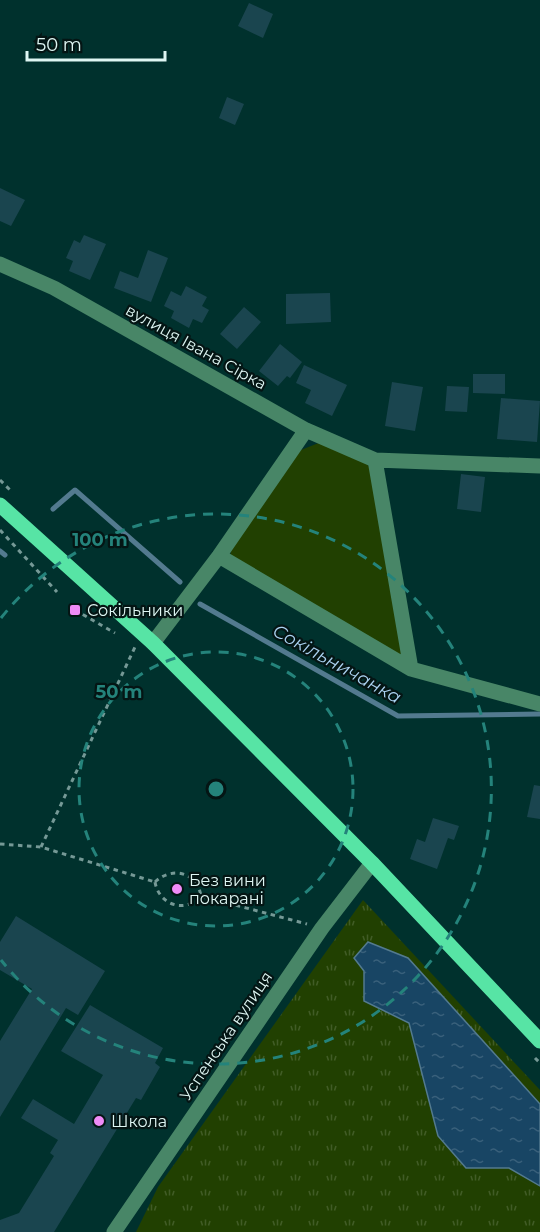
<svg xmlns="http://www.w3.org/2000/svg" width="540" height="1232" font-family="Montserrat,sans-serif">
<defs>
<pattern id="grass-tufts" width="24" height="20" patternUnits="userSpaceOnUse" patternTransform="scale(1.5)"><rect width="24" height="20" fill="#214001"/><path d="M3 7l-1-3M5 7V3M7 7l1-3M15 17l-1-3M17 17v-4M19 17l1-3" fill="none" stroke="#415c26"/></pattern>
<pattern id="water-ripples" width="26" height="14" patternUnits="userSpaceOnUse" patternTransform="scale(1.5)"><rect width="26" height="14" fill="#184564"/><path d="M2 4q2-2 4 0t4 0M15 11q2-2 4 0t4 0" fill="none" stroke="#39607b"/></pattern>
</defs>
<rect width="100%" height="100%" fill="#00312d"/>
<path fill="url(#grass-tufts)" d="M363,900L540,1090V1232H136L158,1187Z"/>
<path fill="#214001" d="M321,442L365,460L377,481L405,651L398,659L230,556L233,541L301,450Z"/>
<path fill="url(#water-ripples)" stroke="#537a8f" stroke-width="1.5" d="M368,942L408,958L540,1104V1186L509,1168H466L438,1136L409,1023L364,1001V971L354,958Z"/>
<g fill="none" stroke-linecap="round" stroke-linejoin="round">
<path stroke="#537a8f" stroke-width="5" d="M53,509L75,490L180,582
M0,551L5,555
M200,604L398,716L540,714"/>
</g>
<path fill="#1a454f" d="M249,3L273,14L263,38L238,26Z
M227,97L244,104L235,125L219,118Z
M0,188L25,200L11,226L0,221Z
M84,235L106,244L90,280L69,271L73,261L66,258L74,240L80,243Z
M148,250L168,258L151,302L114,288L120,271L138,278Z
M186,286L207,297L202,306L209,310L202,323L193,319L189,328L171,318L174,311L164,306L171,291L181,296Z
M330,293L331,322L286,324V294Z
M244,307L261,322L237,349L220,334Z
M280,344L302,362L290,378L287,376L278,386L259,371Z
M304,365L347,385L332,416L305,403L311,390L296,383Z
M473,374H505V394L473,393Z
M392,382L423,387L415,431L385,426Z
M447,386L469,387L467,412L445,411Z
M501,398L540,401L537,442L497,439Z
M461,474L485,477L481,512L457,509Z
M534,785L540,786V819L527,817Z
M433,818L459,826L454,840L448,838L437,869L410,859L417,839L425,842Z
M16,916L105,971L78,1015L66,1008L0,1117V1041L32,989L0,970V942Z
M90,1005L163,1048L155,1063L160,1067L141,1100L136,1098L54,1232H0V1220L19,1213L54,1156L50,1153L58,1140L21,1118L33,1099L74,1124L103,1075L61,1051Z"/>
<g fill="none" stroke-linecap="round" stroke-linejoin="round">
<path stroke="#759996" stroke-width="3" stroke-dasharray="4.5 4.5" stroke-linecap="butt" d="M0,480L12,492
M0,530L57,592
M75,610L115,633
M0,844L41,847L155,882
M41,847L135,647
M155,882C159,905 185,914 201,896
M155,882C172,866 197,872 201,896
M201,896L307,924
M535,1058L540,1063"/>
<path stroke="#488667" stroke-width="15" d="M0,264L54,288L306,430L375,460L540,466
M375,460L411,669
M219,556L411,669L540,704
M153,643L219,556L306,430
M114,1232L322,928L372,863"/>
<path stroke="#57e4a5" stroke-width="15" d="M0,505L153,643L372,863L540,1041"/>
</g>
<g fill="none" stroke="#24837b" stroke-width="3" stroke-dasharray="10 8">
<circle cx="216" cy="789" r="137"/>
<path d="M1 618A275 275 0 1 1 1 960"/>
</g>
<g fill="#ef8bf7" stroke="#041514" stroke-width="2">
<rect x="69" y="604" width="12" height="12" rx="3"/>
<circle cx="177" cy="889" r="6"/>
<circle cx="99" cy="1121" r="6"/>
</g>
<g text-anchor="middle" dominant-baseline="central" stroke-width="4.5" stroke-linejoin="round" paint-order="stroke">
<g font-size="16" fill="#def6f3" stroke="#041514">
<text transform="translate(196 347) rotate(29)">вулиця Івана Сірка</text>
<text transform="translate(226 1036) rotate(-56)">Успенська вулиця</text>
</g>
<g font-size="16" fill="#def6f3" stroke="#041514" text-anchor="start">
<text x="87" y="610">Сокільники</text>
<text x="189" y="880">Без вини<tspan x="189" dy="18">покарані</tspan></text>
<text x="111" y="1121">Школа</text>
</g>
<g font-size="18" font-style="italic" fill="#aad1f0" stroke="#041514">
<text transform="translate(337 664) rotate(29)">Сокільничанка</text>
</g>
</g>
<circle cx="216" cy="789" r="9" fill="#24837b" stroke="#041514" stroke-width="3"/>
<g font-size="18" text-anchor="middle" font-weight="bold" fill="#24837b" stroke="#041514" stroke-width="4.5" stroke-linejoin="round" paint-order="stroke">
<text x="100" y="546">100 m</text>
<text x="119" y="698">50 m</text>
</g>
<path d="M27 51v9h138v-9" fill="none" stroke="#def6f3" stroke-width="3"/>
<text x="36" y="51" font-size="18" fill="#def6f3" stroke="#041514" stroke-width="4.5" paint-order="stroke">50 m</text>
</svg>
